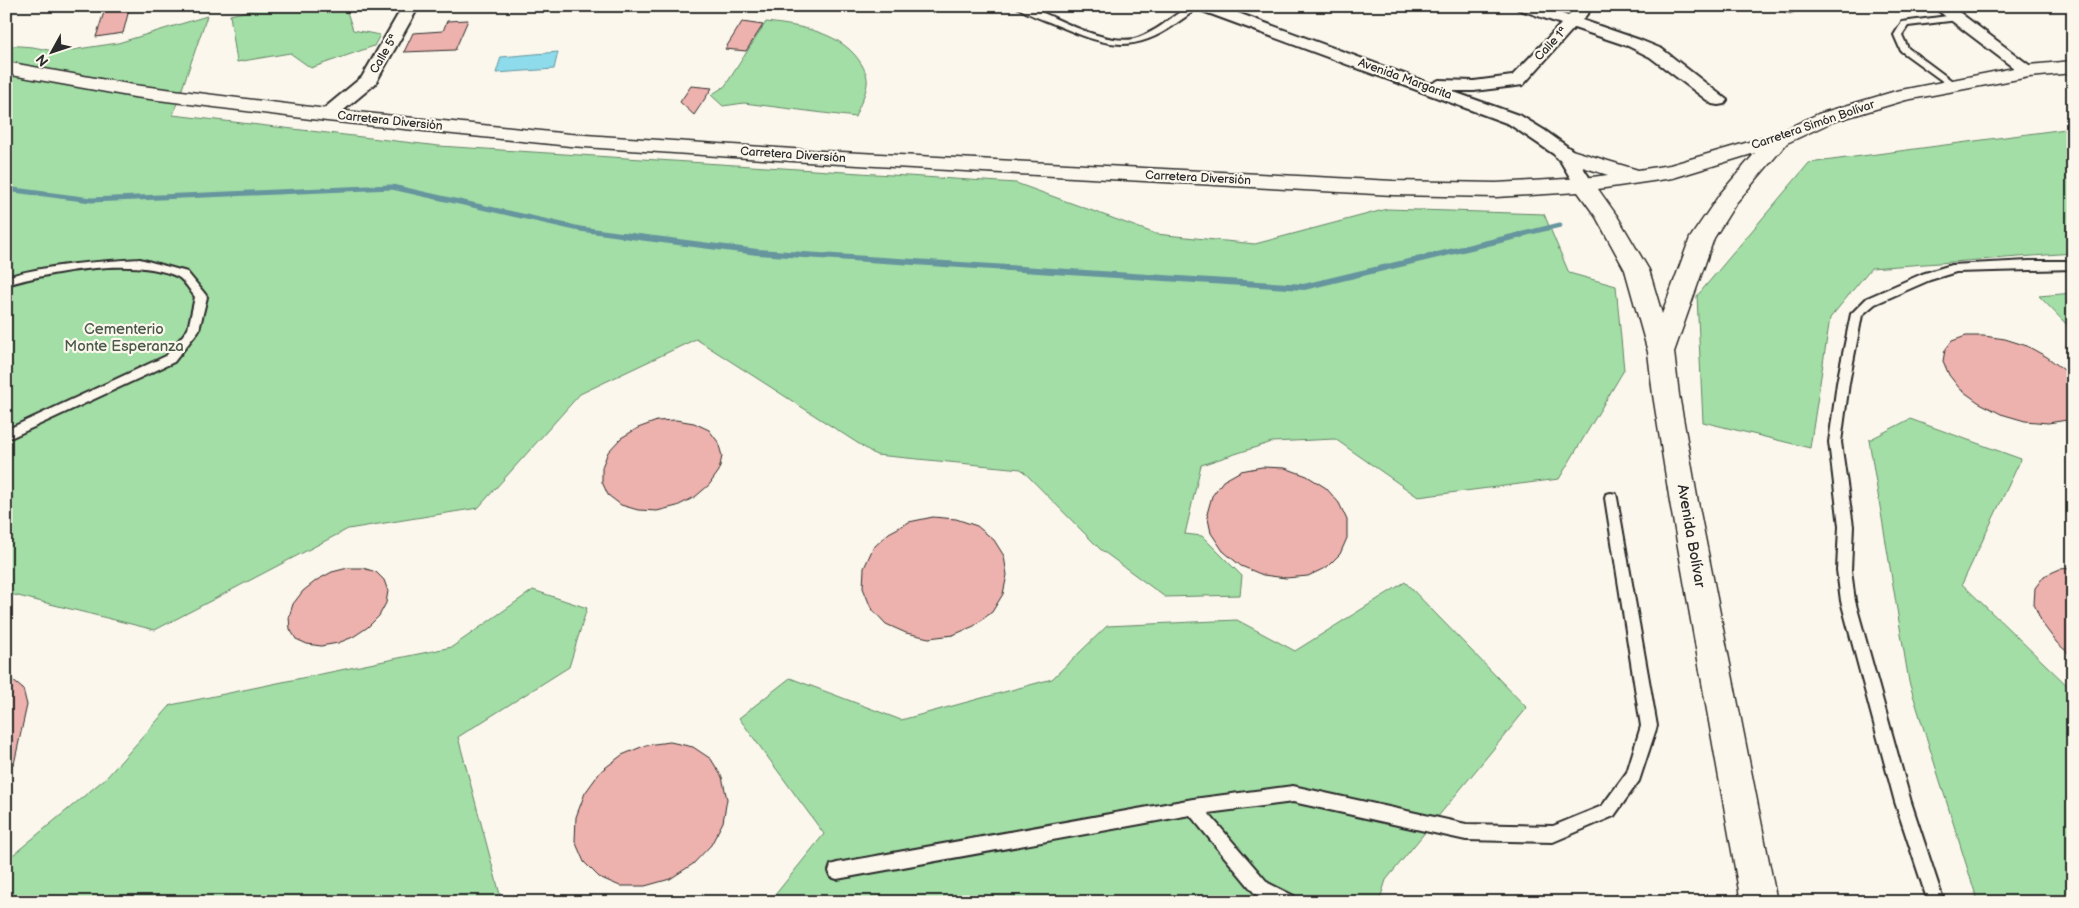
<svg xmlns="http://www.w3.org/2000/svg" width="2079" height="908" font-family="'Balsamiq Sans',sans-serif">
<rect width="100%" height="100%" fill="#fbf7ec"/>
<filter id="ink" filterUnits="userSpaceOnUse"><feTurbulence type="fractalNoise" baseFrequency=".02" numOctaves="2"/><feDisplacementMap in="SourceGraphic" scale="10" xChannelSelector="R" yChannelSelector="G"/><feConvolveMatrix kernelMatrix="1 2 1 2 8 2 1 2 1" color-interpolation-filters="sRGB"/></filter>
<g filter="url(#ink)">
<path fill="#a2dea5" stroke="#668468" d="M270,6H345L353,30L380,35L374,46L311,68L290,53L237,62L230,15Z
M207,16L173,115L439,146L1016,183L1156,234L1255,244L1387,209L1544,214L1569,273L1616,286L1624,370L1559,479L1418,497L1335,439L1272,442L1201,465L1185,534L1202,536L1242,576L1240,595L1165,597L1100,549L1021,469L876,455L696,339L580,394L478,508L348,529L155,630L6,593V45L33,47L58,52L118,43Z
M766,22C801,26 843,32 862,65C865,71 868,76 867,84C866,94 859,106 855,117L744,103L723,106L711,95L725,86Z
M2073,128V253L1871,268L1830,318L1810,448L1703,422L1697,296L1809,163Z
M2073,293V331L2039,296Z
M1910,419L2021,459L1962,584L2073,691V902H1978L1909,682L1869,440Z
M1405,582L1527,708L1386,880L1379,902H761L775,895L824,834L739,718L790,678L901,720L1052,679L1107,626L1237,620L1295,651Z
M533,590L587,608L569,667L458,737L502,902H6V857L14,854L107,777L171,705L452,647Z"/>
<path fill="#8ddbeb" stroke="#66959e" d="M558,52L554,69L496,73L501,57Z"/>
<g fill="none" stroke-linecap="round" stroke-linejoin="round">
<path stroke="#66959e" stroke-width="5" d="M6,189L91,200L392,187L580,229L632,236
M1515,236L1560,225"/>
<path stroke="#66959e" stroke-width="6" d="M623,235L757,252L1304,287L1521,235"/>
</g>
<path fill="#edb2ad" stroke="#2b2b2b" d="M106,6H130L123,33L96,37Z
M468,20L455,50L404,52L413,33L443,31L447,21Z
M742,22L763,25L746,51L725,49Z
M691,86L712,88L694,115L680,102Z
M1966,336H1984L2005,339L2027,346L2047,357L2064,370L2073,380V416L2067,420L2048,423L2025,421L2001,414L1978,402L1960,389L1949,375L1943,361L1945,350L1952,341Z
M676,420L694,423L709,430L718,442L722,456L719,471L709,485L695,497L677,506L657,511L638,510L621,505L608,495L602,482V467L608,452L621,438L638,428L657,421Z
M1262,467L1285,468L1307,476L1326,488L1339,503L1347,520V538L1340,554L1327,567L1308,576L1286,578L1263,575L1241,566L1223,551L1211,533L1207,514L1212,496L1223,481L1241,471Z
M933,517L956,519L977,526L994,540L1004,556L1007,575L1003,594L992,612L974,626L953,635L929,638L906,633L886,624L871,608L863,588L864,568L873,548L889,533L909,522Z
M348,568H363L376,572L384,580L388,591L386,603L379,616L368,627L353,637L338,643L321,646L307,644L296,639L290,629L289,617L293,604L303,591L317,580L332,572Z
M2073,568V657L2057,643L2042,623L2034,604L2035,588L2044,576L2060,569Z
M6,675L23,689L27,705L14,764H6Z
M670,742L693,747L711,759L722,777L727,799L723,822L711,845L693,864L670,879L645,886H620L599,877L584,862L575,841L576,817L585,793L601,771L622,755L646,745Z"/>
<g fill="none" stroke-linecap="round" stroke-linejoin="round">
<defs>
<path id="service" d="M1016,6H1028C1057,18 1103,45 1134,39C1142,37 1149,33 1156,29C1170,21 1182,6 1199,6C1192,13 1182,19 1174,25C1130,56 1101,44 1054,24C1042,19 1026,14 1016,6Z
M1955,15L1959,18L1958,20L1908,26L1902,35L1908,48L1955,83L1957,85L1952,88L1901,51L1894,35L1902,22Z
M140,259L187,272L205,294L207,297L199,330L174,362L6,440V430L166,356L188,329L195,297C191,292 184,280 178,277C134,256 52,272 6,285V277C50,264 95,262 140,259Z
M2029,261H2073V269L1956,272L1930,280L1875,304L1862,315L1849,383L1841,442L1853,526L1851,570L1855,601L1911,802L1944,902H1928L1895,802L1841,601L1837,570L1839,526L1829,442L1837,383L1851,314L1867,298L1922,274L1951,265Z
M1611,493L1616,494L1617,498L1657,726L1639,781L1614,816L1553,842L1466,840L1293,802L1208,813L1268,883L1294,896L1296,902H1270L1256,895L1190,815L837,879L831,877L829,871L831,865L837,863L1193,799L1293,786L1466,824L1553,826L1602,806L1627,772L1641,726L1605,498L1606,494Z"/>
<path id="minor" d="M403,6H419L375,84L333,119L327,120L321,119L318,115L321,111L362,77Z
M1195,6H1219L1431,84L1439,80L1474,81L1512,76L1561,24L1518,9L1516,6H1540L1568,16L1577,6H1594L1582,20L1640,40L1662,49L1727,100L1724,104L1718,105L1712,104L1650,57L1628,46L1574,28L1523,85L1474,91H1451L1521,116L1544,130L1572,150L1594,185L1591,189L1584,191L1577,189L1558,157L1509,124L1197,9Z
M1778,6H1797L1798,7L1796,10L1790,12L1780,9Z
M1932,6H1951L2037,71L2035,75H2023Z"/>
<path id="secondary" d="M2073,61V73L2029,77L1906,100L1832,122L1787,143L1736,203L1714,238L1674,352L1679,395L1698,502L1777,902H1741L1670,502L1653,395L1648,352L1625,270L1596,217L1578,192L1496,197L1393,195L822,163L570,146L327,121L134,97L6,74V62L134,85L327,109L570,134L822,151L1393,181L1496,183L1584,178L1608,175L1557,159L1554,154L1557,149L1565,148L1638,170L1670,165L1773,135L1818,114L1896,91L2029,65ZM1755,153L1720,194L1690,238L1662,314L1649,270L1617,216L1598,189L1673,178Z"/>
</defs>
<use href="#service" stroke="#2b2b2b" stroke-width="4"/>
<use href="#minor" stroke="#2b2b2b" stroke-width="4"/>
<use href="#secondary" stroke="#2b2b2b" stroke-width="3"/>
<use href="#service" fill="#fbf7ec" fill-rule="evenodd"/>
<use href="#minor" fill="#fbf7ec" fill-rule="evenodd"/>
<use href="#secondary" fill="#fbf7ec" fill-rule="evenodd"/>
</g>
</g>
<g text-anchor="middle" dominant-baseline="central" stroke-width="4.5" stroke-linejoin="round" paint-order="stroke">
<g font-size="12" fill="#2b2b2b" stroke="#fbf7ec">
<text transform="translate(1551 44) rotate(-47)">Calle 1ª</text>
<text transform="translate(384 54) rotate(-60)">Calle 5ª</text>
<text transform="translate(1405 79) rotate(20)">Avenida Margarita</text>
<text transform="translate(390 121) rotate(6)">Carretera Diversión</text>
<text transform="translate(1813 125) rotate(-19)">Carretera Simón Bolívar</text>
<text transform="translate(793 155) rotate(4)">Carretera Diversión</text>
<text transform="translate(1198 178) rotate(3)">Carretera Diversión</text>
</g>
<g font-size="15" fill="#49584a" stroke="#fbf7ec">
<text x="124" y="329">Cementerio<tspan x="124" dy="17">Monte Esperanza</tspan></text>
</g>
<g font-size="15" fill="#2b2b2b" stroke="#fbf7ec">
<text transform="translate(1691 536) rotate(80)">Avenida Bolívar</text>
</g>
</g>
<rect width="2079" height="908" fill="none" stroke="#fbf7ec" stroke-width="25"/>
<rect x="12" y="12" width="2054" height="883" fill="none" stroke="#2b2b2b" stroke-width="2" filter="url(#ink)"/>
<g transform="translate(52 52) rotate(230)" stroke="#fbf7ec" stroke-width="4" paint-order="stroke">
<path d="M0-4L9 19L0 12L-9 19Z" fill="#2b2b2b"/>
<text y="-8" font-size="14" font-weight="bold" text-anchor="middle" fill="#2b2b2b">N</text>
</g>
</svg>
